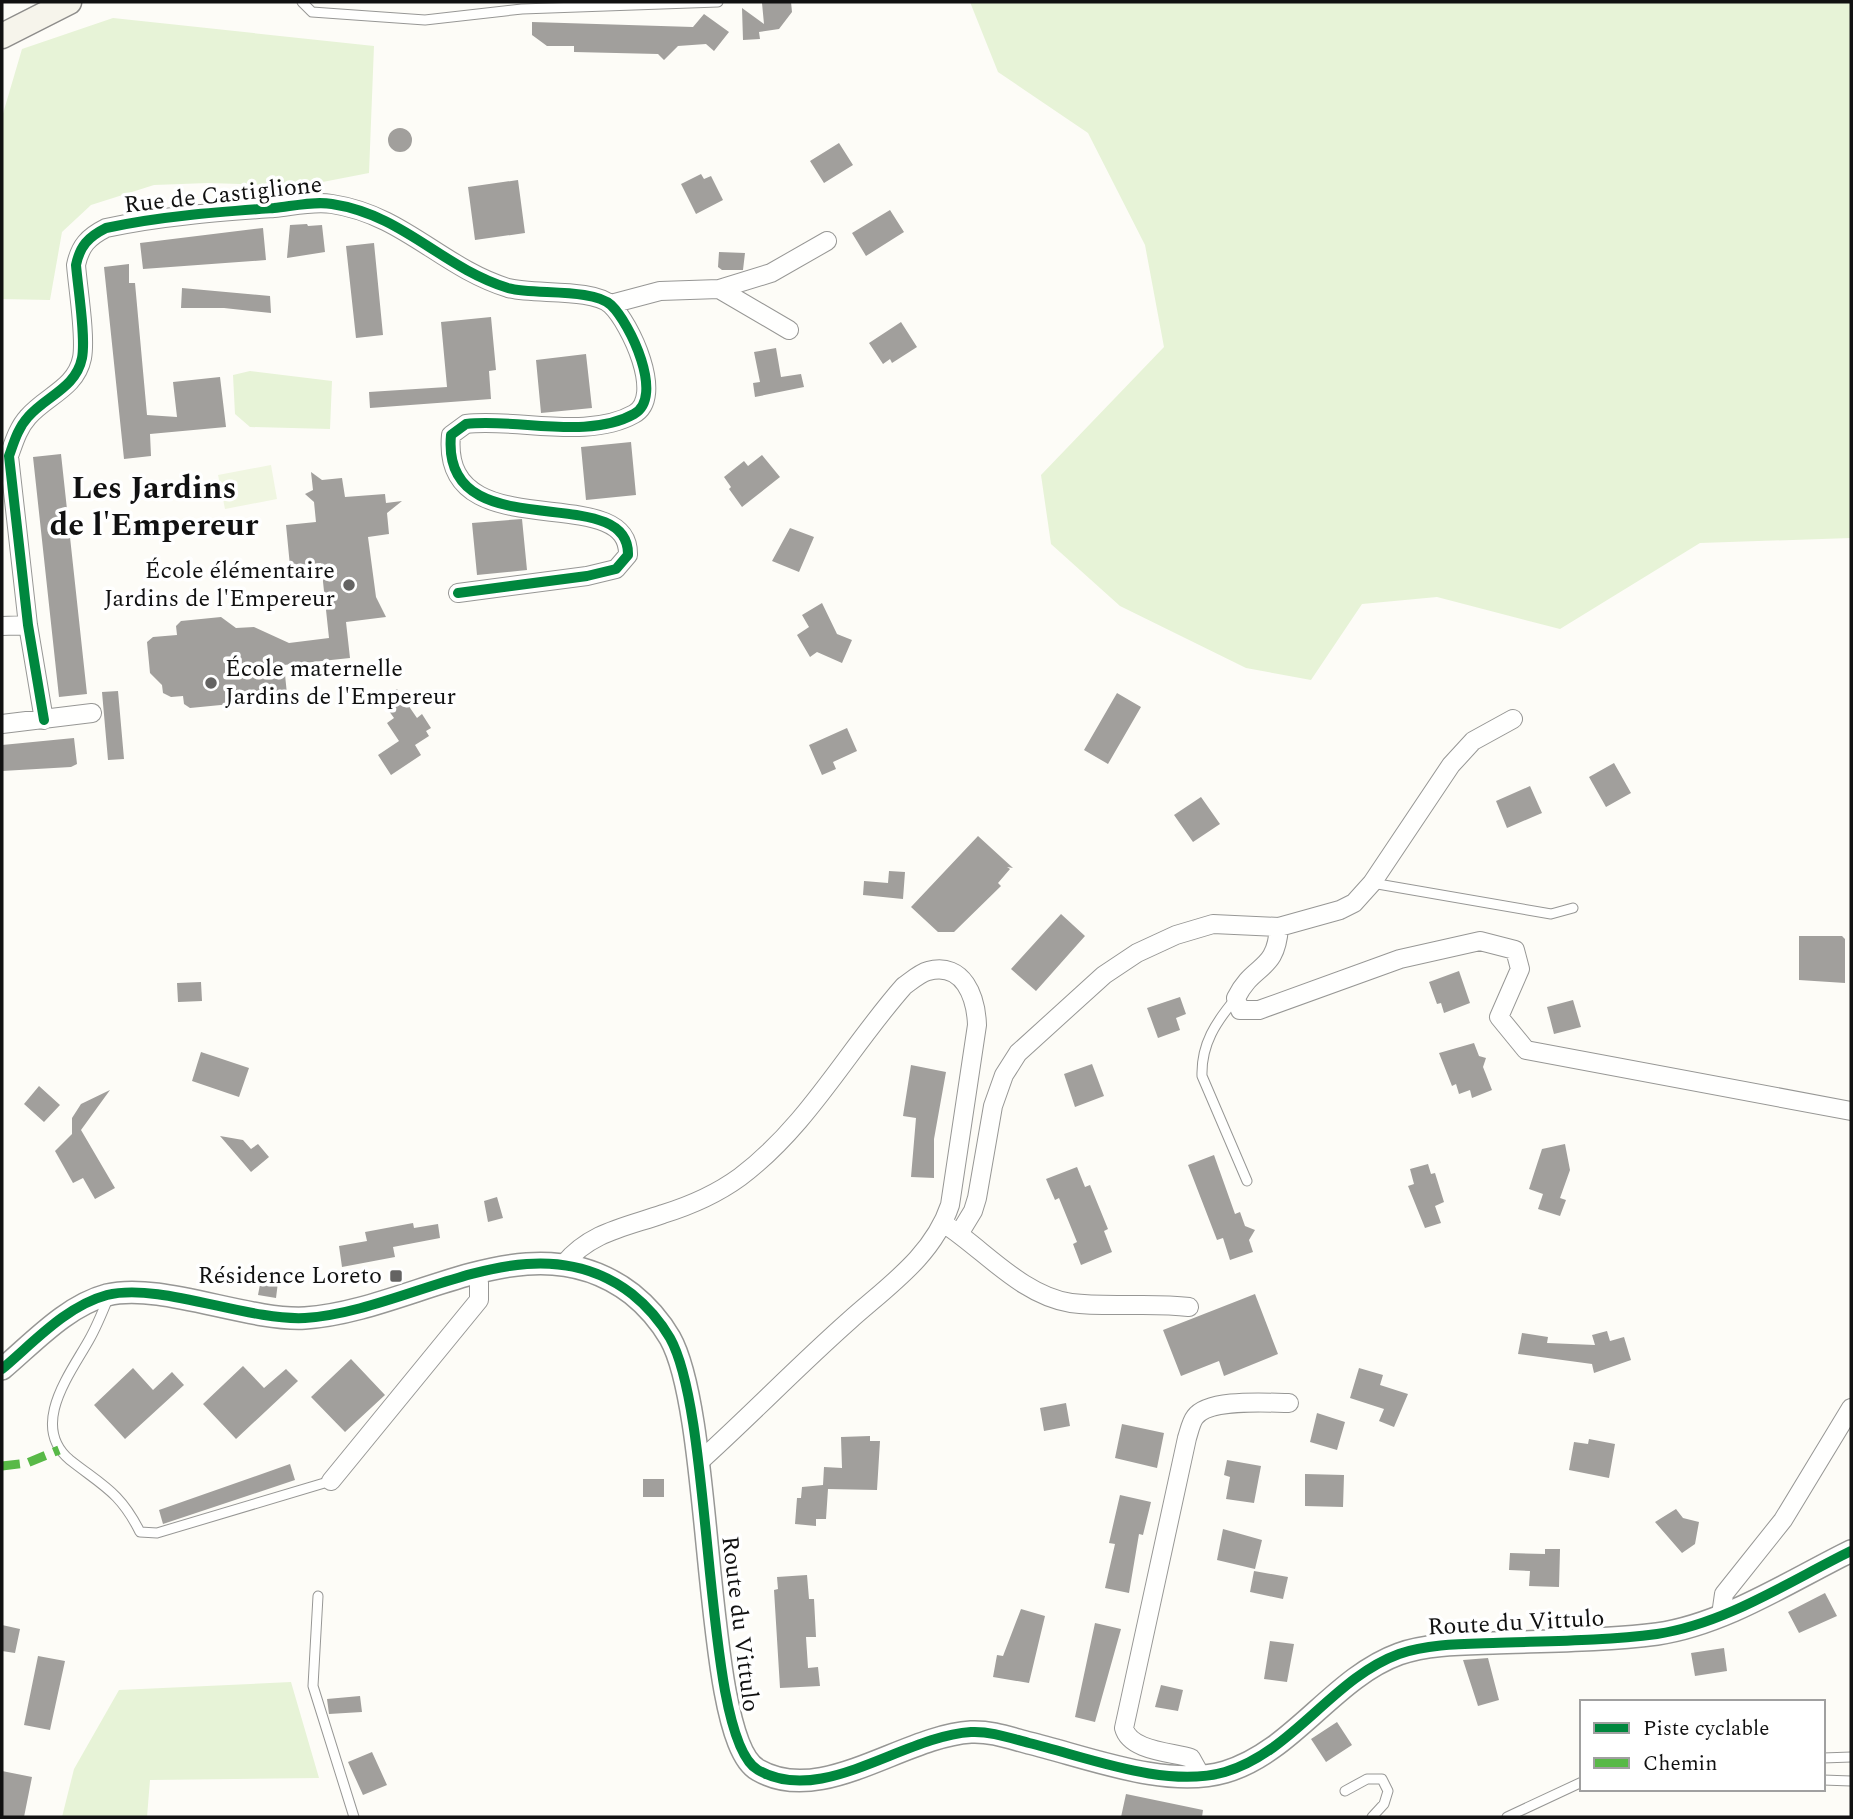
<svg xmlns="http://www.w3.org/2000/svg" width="1853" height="1819" font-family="Spectral,serif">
<rect width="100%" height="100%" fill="#fdfcf7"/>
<path fill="#e7f3d7" d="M970,2H1851V538L1700,543L1560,629L1437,597L1362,604L1311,680L1246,668L1120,606L1051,544L1041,475L1164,347L1145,245L1088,133L998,72Z
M113,18L374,46L369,173L302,186L208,183L154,185L91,205L62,232L50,300L2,299V117L22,49Z
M250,371L332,381L330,429L250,427L235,414L233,375Z
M291,1682L319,1778L150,1780L147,1817H62L74,1769L119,1690Z"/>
<path fill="#f0f6e1" d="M271,465L277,499L225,509L218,475Z"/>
<path fill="#a19f9c" d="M770,2H791L792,12L779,29L759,32L760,39L743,40L742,8L764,24L762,3Z
M704,14L729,32L714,51L706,44L678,46L664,60L658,54L574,52V46H547L532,35V22L693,27Z
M388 140a12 12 0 1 1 24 0a12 12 0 1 1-24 0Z
M839,143L853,165L824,183L810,161Z
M701,174L704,179L711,176L723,200L696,214L681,184Z
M518,180L525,233L475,240L468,187Z
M890,210L904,232L866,256L852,233Z
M307,224L308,226L322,225L325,252L287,258L290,225Z
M263,228L266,260L143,269L140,243Z
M374,243L383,335L356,338L346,246Z
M719,252L745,253L743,270H722L718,267Z
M129,264V283H135L147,415L177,417L173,382L220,377L226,427L150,434L151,456L124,459L104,267Z
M182,288L270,296L271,313L224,308H181Z
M491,317L496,370L489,371L491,399L370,408L369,392L447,387L441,322Z
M901,322L917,347L892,363L890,359L883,364L869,343Z
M776,348L781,377L801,374L804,387L755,397L753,383L760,382L754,352Z
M586,354L592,408L541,413L536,360Z
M631,442L636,495L586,500L581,447Z
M61,454L87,694L59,697L33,457Z
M762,455L780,477L742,507L729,489L731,487L724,477L744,461L748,466Z
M311,472L322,480L342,478L345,497L385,494L386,503L402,501L387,513L389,534L368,537L376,597L386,617L346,622L350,658L284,665L287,694L282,700L252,702L240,693L231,704L190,708L184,704L183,696L171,697L163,693L162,685L150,673L147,642L153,637L177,635L176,626L181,621L221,617L236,628L254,627L289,643L329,638L321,563L290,566L286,525L316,522L314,502L305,494L313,490Z
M522,519L527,570L477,575L472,523Z
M790,528L814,537L799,572L772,561Z
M822,603L837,634L852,640L842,663L817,652L810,657L797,635L809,627L802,615Z
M397,689L417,718L422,714L431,728L426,731L429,736L415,745L421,755L391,775L378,755L399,741L387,723L394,718L381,700Z
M118,691L124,759L108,760L102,692Z
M1117,693L1141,707L1108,764L1084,750Z
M847,728L857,751L833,762L836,769L822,775L809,745Z
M74,738L77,764L71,767L2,771V745Z
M1614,763L1631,793L1606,807L1589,777Z
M1530,786L1542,813L1507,828L1496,801Z
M1201,797L1220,824L1193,842L1174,815Z
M978,836L1013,868L1007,867L1010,869L998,883L1001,886L954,932H938L911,907Z
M889,871L905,872L903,899L863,895L864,881L888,883Z
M1061,914L1085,936L1036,991L1011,969Z
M1799,936H1842L1845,939V983L1799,980Z
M1459,971L1470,1003L1444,1013L1441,1003L1437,1004L1429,982Z
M201,982L202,1001L178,1002L177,983Z
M1180,997L1186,1014L1176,1018L1180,1030L1158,1038L1147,1008Z
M1573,1000L1581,1027L1554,1034L1547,1007Z
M1474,1043L1479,1056L1486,1058L1483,1067L1492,1090L1472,1098L1470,1090L1459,1094L1456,1084L1452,1086L1439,1053Z
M201,1052L249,1068L239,1097L192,1081Z
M1092,1064L1104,1096L1075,1107L1064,1074Z
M911,1065L946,1072L934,1139V1178L911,1177L916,1118L903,1116Z
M39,1086L60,1105L44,1122L24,1104Z
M110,1090L81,1130L115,1188L95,1199L83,1178L73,1183L55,1151L72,1134V1118L81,1104Z
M220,1136L243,1140L251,1149L258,1144L269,1157L251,1172Z
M1565,1144L1570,1170L1560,1198L1566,1200L1560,1216L1538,1209L1543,1194L1529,1189L1542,1149Z
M1214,1155L1235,1214L1240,1212L1245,1226L1255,1230L1249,1240L1253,1252L1230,1260L1223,1238L1217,1240L1188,1165Z
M1428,1164L1431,1174L1435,1173L1444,1202L1435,1206L1441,1223L1425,1228L1408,1186L1414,1184L1410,1169Z
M1077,1167L1085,1187L1090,1185L1108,1229L1104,1231L1112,1252L1081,1265L1073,1244L1077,1242L1059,1198L1055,1200L1046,1179Z
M497,1197L503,1218L488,1222L484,1201Z
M413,1223L414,1228L438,1224L440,1238L393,1247L395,1257L342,1267L339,1246L367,1241L365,1232Z
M261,1279L278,1282L276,1298L258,1295Z
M1255,1294L1278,1354L1224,1376L1219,1361L1181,1376L1163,1330Z
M1607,1331L1610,1341L1624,1337L1631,1360L1594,1373L1592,1364L1518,1354L1522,1333L1548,1337L1547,1343L1595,1345L1592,1335Z
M351,1359L385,1395L345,1432L311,1397Z
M243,1366L264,1388L286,1369L298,1381L236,1439L203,1404Z
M133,1368L153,1390L172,1372L184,1385L125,1439L94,1405Z
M1359,1368L1383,1375L1380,1385L1408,1394L1394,1427L1379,1421L1384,1409L1350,1398Z
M1066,1403L1070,1426L1044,1431L1040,1408Z
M1317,1413L1345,1422L1337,1450L1310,1442Z
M1122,1424L1164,1433L1157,1468L1115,1458Z
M870,1436V1441H880L877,1490L828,1489L826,1519H816V1526L795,1524L797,1498H801L802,1487L823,1485L824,1467L842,1468L841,1437Z
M1589,1439L1615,1444L1609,1478L1569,1470L1574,1442L1588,1444Z
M1227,1460L1261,1466L1254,1503L1226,1499L1230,1477L1224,1475Z
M290,1464L295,1480L163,1524L159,1510Z
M1305,1474L1344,1475L1343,1507L1305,1506Z
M643,1479H664V1497H643Z
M1120,1495L1151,1502L1143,1535L1139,1534L1129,1593L1105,1588L1115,1544L1109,1543Z
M1676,1509L1683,1518L1699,1522L1695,1544L1682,1553L1655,1522Z
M1223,1529L1262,1540L1255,1569L1217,1560Z
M1545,1549H1560L1559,1587L1529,1586L1530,1571L1509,1570L1510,1553L1545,1554Z
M1254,1571L1288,1577L1283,1599L1250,1592Z
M807,1575L809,1599H814L816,1637H806L808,1668L818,1667L820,1686L780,1688L774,1590L778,1589L777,1577Z
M1825,1593L1837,1616L1799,1633L1788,1612Z
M1021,1609L1045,1616L1029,1683L993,1677L997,1655L1003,1656Z
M1095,1623L1121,1629L1095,1722L1075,1717Z
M2,1625L20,1629L15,1653L2,1651Z
M1270,1641L1294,1644L1287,1682L1264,1679Z
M1724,1648L1727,1671L1695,1676L1691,1653Z
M38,1656L65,1661L50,1730L24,1725Z
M1488,1658L1499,1700L1478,1706L1463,1660Z
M1161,1685L1183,1690L1178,1711L1155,1707Z
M360,1696L362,1712L329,1714L327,1699Z
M1337,1722L1352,1745L1326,1762L1311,1739Z
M372,1752L387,1785L363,1795L348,1762Z
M2,1771L32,1777L24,1817H2Z
M1126,1794L1203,1810L1202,1817H1121Z"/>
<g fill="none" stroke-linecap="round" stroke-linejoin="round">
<defs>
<path id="service" d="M302,2L312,12L425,20L522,9L718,2
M1372,883L1551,914L1573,908
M1236,998C1216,1022 1201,1044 1202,1076L1247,1181
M109,1296C103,1311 97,1326 89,1340C70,1374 29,1426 70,1460C103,1486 120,1492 140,1532L157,1533L331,1481
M318,1596L313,1686L354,1817
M1823,1758L1851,1757
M1823,1780L1851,1781
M1345,1791L1367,1779H1382L1388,1791L1384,1804L1372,1817
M1507,1817L1582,1782"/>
<path id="minor" d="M719,289L771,273L827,241
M611,304L660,291L719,289L789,330
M2,626L28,625
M44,720L28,625L9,456C14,442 18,428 28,417C46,396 76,388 82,358C86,337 78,289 76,265C80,246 88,237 106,228C161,216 219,212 274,208C293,206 314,201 332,204C404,215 441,267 508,288C533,295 593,288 611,305C630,323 665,397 634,414C588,440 517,418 466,424L451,435C440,552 630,478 628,555L616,569L587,576L458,593
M2,724L92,713
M1279,927C1276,973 1254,962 1236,998L1240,1010H1259L1400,959L1480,941L1515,950L1520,969L1499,1017L1526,1050L1851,1111
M949,1227C987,1253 1024,1296 1071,1303C1110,1308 1150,1302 1189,1307
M959,1234L973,1211L977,1198L993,1106L1004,1075L1018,1053L1104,975L1137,953L1176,935L1213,924L1279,927L1340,910L1354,903L1372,883L1451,765L1473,741L1513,719
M564,1264C590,1232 626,1227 663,1214C689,1206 718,1193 740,1177C808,1126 849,1048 904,986C911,981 920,973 928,971C964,961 976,998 977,1025L950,1205C933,1256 888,1286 850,1320C798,1366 750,1416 699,1462
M331,1481L479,1300V1283L476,1274
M1721,1615L1724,1594L1783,1520L1851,1408
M1201,1776L1191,1758C1171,1752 1130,1751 1124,1728L1187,1438C1189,1432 1191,1422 1195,1417C1209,1398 1268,1403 1289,1403"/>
<path id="tertiary" d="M2,1369C33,1343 66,1306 107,1295C160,1282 247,1321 305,1318C413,1311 531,1216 632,1294C647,1306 660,1321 670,1338C715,1418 702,1739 758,1770C822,1807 903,1736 971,1732C991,1731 1010,1738 1029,1743C1087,1757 1166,1789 1225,1772C1293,1752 1333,1678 1399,1654C1428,1644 1462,1644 1493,1643C1547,1641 1603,1641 1657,1634C1725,1624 1790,1581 1851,1551"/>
<path id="secondary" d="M2,36L69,2"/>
</defs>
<use href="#service" stroke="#979795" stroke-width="11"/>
<use href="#minor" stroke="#979795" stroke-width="20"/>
<use href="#tertiary" stroke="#979795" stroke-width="24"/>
<use href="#secondary" stroke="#8e8d8b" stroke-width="27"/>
<use href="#service" stroke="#fffffe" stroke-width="9"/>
<use href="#minor" stroke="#fffffe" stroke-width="18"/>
<use href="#tertiary" stroke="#fffffe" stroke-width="21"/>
<use href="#secondary" stroke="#f6f4eb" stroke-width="24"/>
<path stroke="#58b947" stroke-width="9" stroke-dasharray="18 9" stroke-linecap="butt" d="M2,1466L27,1463L59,1450"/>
<defs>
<path id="cycleway" d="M44,720L28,625L9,456C14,442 18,428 28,417C46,396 76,388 82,358C86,337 78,289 76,265C80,246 88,237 106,228C161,216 219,212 274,208C293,206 314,201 332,204C404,215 441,267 508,288C533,295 593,288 611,305C630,323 665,397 634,414C588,440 517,418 466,424L451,435C440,552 630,478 628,555L616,569L587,576L458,593
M2,1369C33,1343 66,1306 107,1295C160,1282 247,1321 305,1318C413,1311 531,1216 632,1294C647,1306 660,1321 670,1338C715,1418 702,1739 758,1770C822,1807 903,1736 971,1732C991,1731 1010,1738 1029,1743C1087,1757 1166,1789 1225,1772C1293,1752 1333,1678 1399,1654C1428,1644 1462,1644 1493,1643C1547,1641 1603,1641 1657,1634C1725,1624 1790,1581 1851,1551"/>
</defs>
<use href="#cycleway" stroke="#fff" stroke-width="15"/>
<use href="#cycleway" stroke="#00873e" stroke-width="10"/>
</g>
<g fill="#646362" stroke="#fff" stroke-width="2.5">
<circle cx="349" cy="585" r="7"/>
<circle cx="211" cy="683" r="7"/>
<rect x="389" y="1269" width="14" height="14" rx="3.5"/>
</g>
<g text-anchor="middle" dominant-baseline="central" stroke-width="7" stroke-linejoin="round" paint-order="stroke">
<g font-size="24" fill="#111" stroke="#fff">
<text transform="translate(223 195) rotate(-6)">Rue de Castiglione</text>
<text transform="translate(1516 1623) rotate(-3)">Route du Vittulo</text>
<text transform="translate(740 1624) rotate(83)">Route du Vittulo</text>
</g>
<g font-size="24" fill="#111" stroke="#fff" text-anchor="end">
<text x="335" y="571">École élémentaire<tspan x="335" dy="28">Jardins de l'Empereur</tspan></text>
<text x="225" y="669" text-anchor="start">École maternelle<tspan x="225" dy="28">Jardins de l'Empereur</tspan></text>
<text x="382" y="1276">Résidence Loreto</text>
</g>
<g font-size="32" font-weight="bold" fill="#111" stroke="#fff">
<text x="154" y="488">Les Jardins<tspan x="154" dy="37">de l'Empereur</tspan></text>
</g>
</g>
<rect width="1853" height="1819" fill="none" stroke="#111111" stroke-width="7"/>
<rect x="1580" y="1700" width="245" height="91" fill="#ffffff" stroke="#a0a0a0" stroke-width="2"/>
<rect x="1594" y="1723" width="35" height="10" fill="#00873e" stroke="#a0a0a0" stroke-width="2"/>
<text x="1643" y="1735" font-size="21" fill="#111111">Piste cyclable</text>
<rect x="1594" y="1758" width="35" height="10" fill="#58b947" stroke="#a0a0a0" stroke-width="2"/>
<text x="1643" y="1770" font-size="21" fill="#111111">Chemin</text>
</svg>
